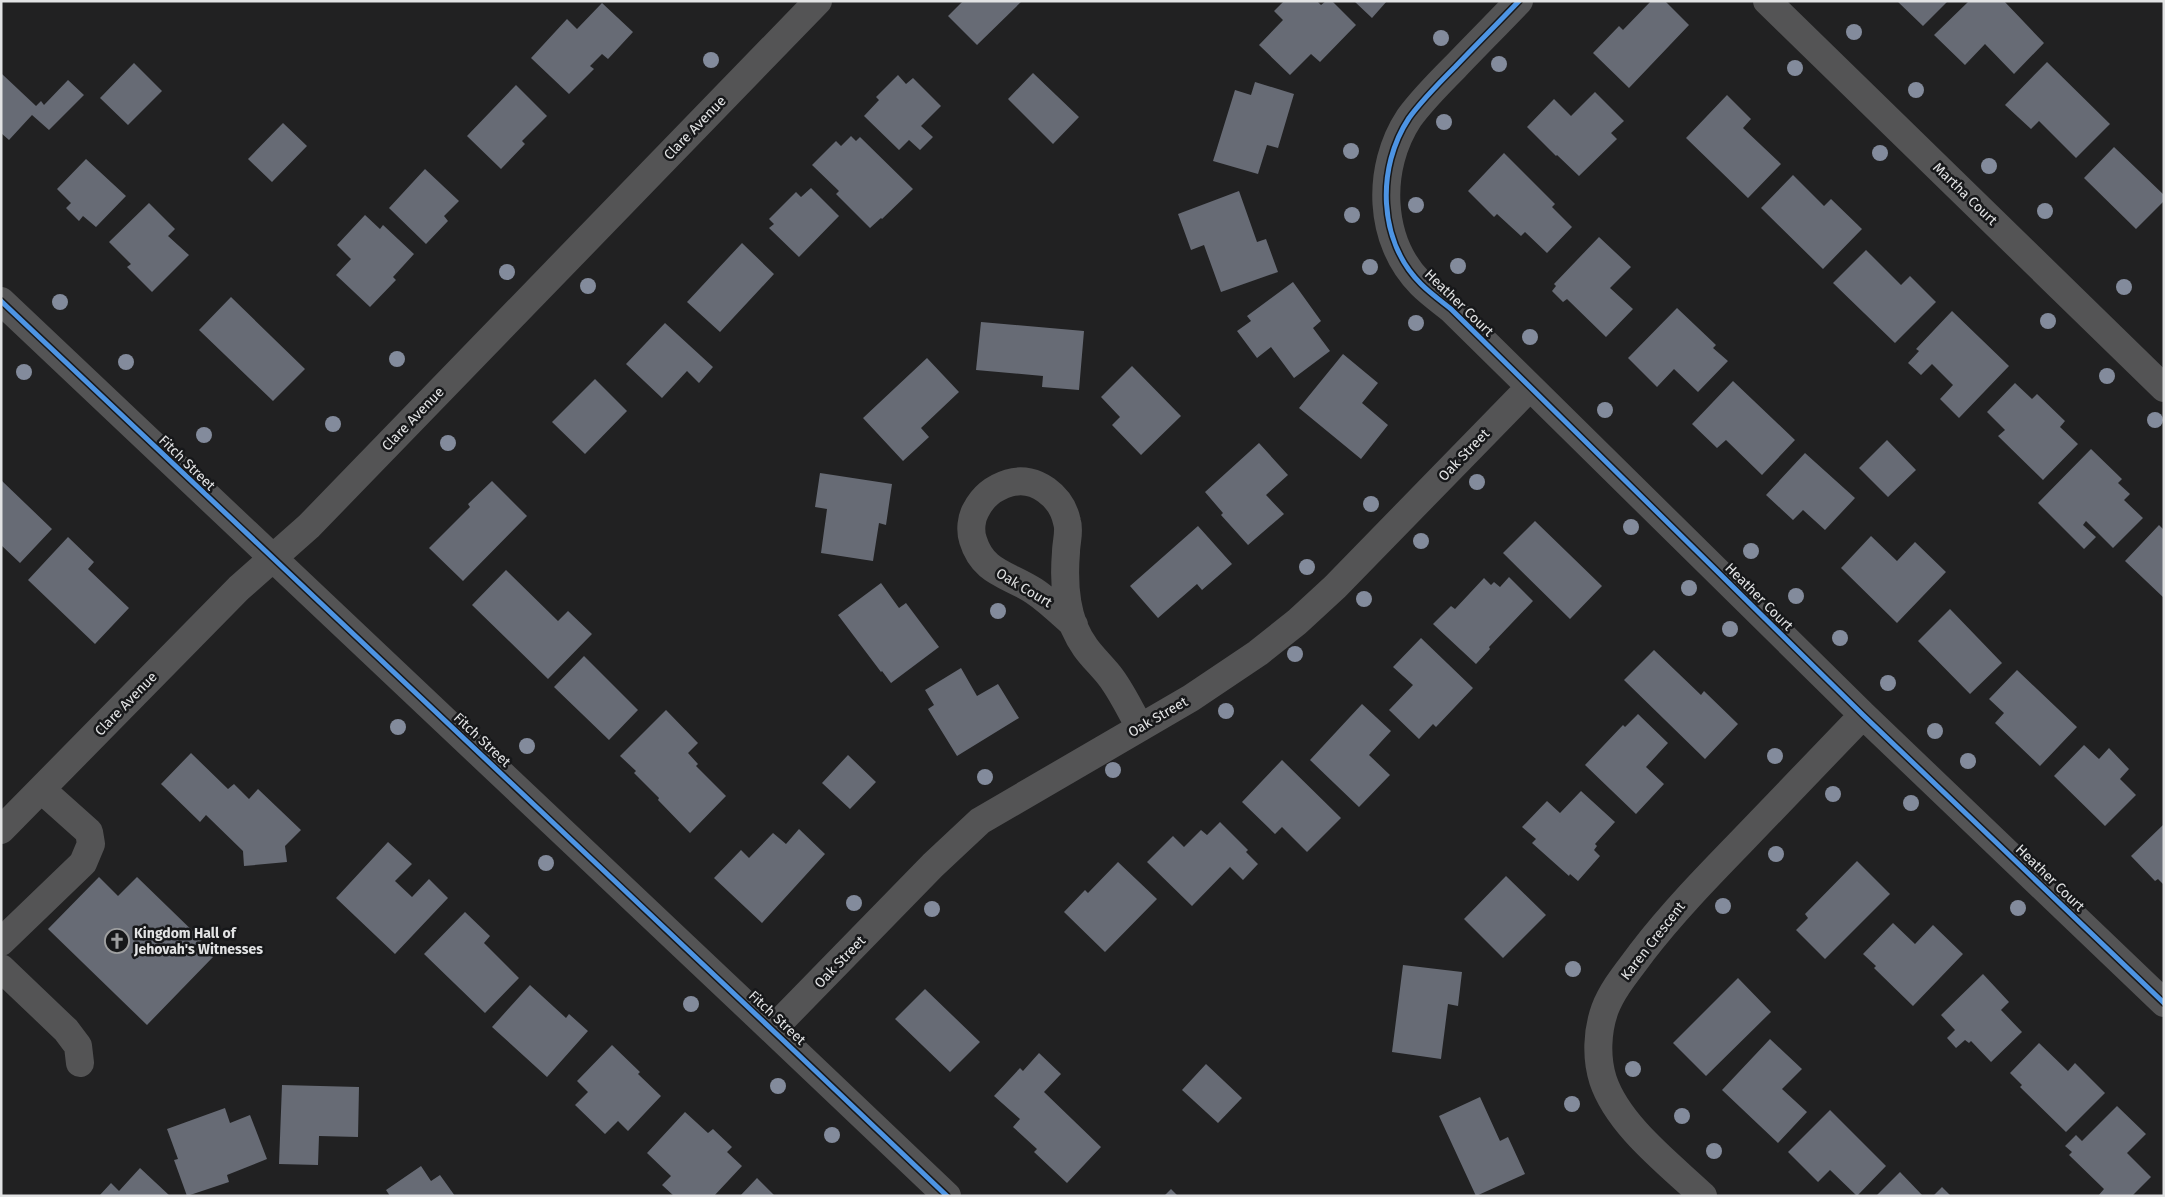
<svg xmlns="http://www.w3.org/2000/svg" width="2165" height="1197" font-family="'Fira Sans',sans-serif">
<rect width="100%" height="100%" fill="#212122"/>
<path fill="#676b75" d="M963,1H1022L977,45L948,16Z
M1284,1H1317L1321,5L1326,1H1332L1356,25L1320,62L1311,54L1290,75L1259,45L1283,20L1274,11Z
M1354,1H1387L1372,18Z
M1651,1H1665L1689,25L1629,88L1593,53L1619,26L1623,30Z
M1897,1H1948L1923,26Z
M1969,1H2004L2044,43L2014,74L1985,44L1965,65L1934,35Z
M602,3L633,32L608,59L602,54L590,66L594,69L569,94L531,58L567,19L577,29Z
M2047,62L2110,124L2076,158L2039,121L2031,129L2005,105Z
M134,63L162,91L128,125L100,98Z
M1033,73L1079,117L1053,144L1008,99Z
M2,74L36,106L41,101L44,105L68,80L84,95L49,130L32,115L9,140L1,133Z
M898,75L906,84L913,78L941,106L921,126L933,137L920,150L909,140L899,150L864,116L879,100L876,97Z
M1255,82L1294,94L1278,148L1267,145L1258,174L1213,161L1235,90L1251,95Z
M516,85L547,116L522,141L525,144L501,169L467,136Z
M1595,92L1624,121L1611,133L1617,139L1579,176L1557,155L1556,156L1527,127L1554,99L1571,116Z
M1727,95L1751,119L1743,128L1781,164L1748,198L1686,138Z
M283,123L307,146L272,182L248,159Z
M851,136L856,141L860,137L913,189L882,219L881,218L870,228L836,194L839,191L812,165L836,141L841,146Z
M2114,147L2164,195V201L2136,229L2084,178Z
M1504,153L1555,204L1552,207L1572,227L1547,253L1525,232L1521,236L1497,214L1494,217L1468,191Z
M86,159L126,196L96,227L83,216L79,221L66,208L71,203L57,189Z
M425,169L459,201L444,216L448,221L426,244L389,208Z
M1793,175L1824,206L1831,199L1862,229L1823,269L1761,208Z
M811,188L839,216L799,257L769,228L774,224L769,219L796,192L801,197Z
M1239,191L1257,242L1266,239L1278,272L1221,292L1204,245L1191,250L1178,214Z
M149,203L175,229L168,236L189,255L152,292L127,267L131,264L109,242Z
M365,215L380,229L383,225L414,254L393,277L396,280L370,307L336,275L351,259L337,245Z
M1599,237L1631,267L1610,288L1633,309L1606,337L1567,299L1563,302L1552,291L1556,286L1554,284Z
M742,243L774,274L720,332L687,302Z
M1866,250L1901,285L1910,276L1936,302L1895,343L1833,283Z
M1293,282L1321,321L1313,328L1330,351L1294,378L1271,347L1257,358L1237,331L1251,321L1247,316Z
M231,297L305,369L273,401L199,330Z
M1677,308L1716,345L1713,348L1728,361L1698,392L1674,369L1657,387L1628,358Z
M1952,311L2009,366L1959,418L1940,399L1953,385L1932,364L1921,375L1908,363L1919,351L1916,349Z
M981,322L1084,331L1079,390L1042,387L1043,376L976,370Z
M665,323L713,367L699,383L687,371L662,398L626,364Z
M1343,354L1378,383L1362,403L1388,425L1361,459L1299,408Z
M927,358L959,392L921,428L929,437L903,461L863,418Z
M1132,366L1181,416L1141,455L1112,425L1120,417L1101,397Z
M595,379L627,411L585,454L552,422Z
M1733,381L1795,440L1762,475L1726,440L1717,448L1692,424Z
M2015,383L2032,399L2037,394L2065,421L2060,427L2078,444L2043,480L1998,436L2005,430L1987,412Z
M1887,440L1916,470L1888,497L1859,468Z
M1259,443L1288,475L1266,495L1284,514L1248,545L1221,515L1223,513L1205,492Z
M2091,449L2122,479L2118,483L2130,494L2124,500L2143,518L2113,548L2086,521L2083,525L2096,537L2084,549L2038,503Z
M1805,453L1855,498L1825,530L1803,510L1793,520L1766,495Z
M820,473L892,484L886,525L879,523L873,561L821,553L827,509L815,507Z
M1,480L52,529L20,563L1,545Z
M492,481L527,516L463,581L429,548L470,507L468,504Z
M1535,521L1602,586L1570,619L1503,553Z
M2159,525L2164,530V598L2125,561Z
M1198,526L1232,564L1202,590L1197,584L1158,618L1130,586Z
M1871,536L1897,561L1915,542L1946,572L1897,623L1841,568Z
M68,537L94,562L88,569L129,608L95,644L28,580Z
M506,570L558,621L568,611L592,634L548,679L472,605Z
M1509,577L1533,601L1489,647L1490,649L1476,664L1433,624L1451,606L1455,609L1484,578L1491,585L1494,582L1500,587Z
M881,583L899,608L906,603L939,647L891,683L882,671L881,672L838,615Z
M1950,609L2002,663L1970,694L1918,641Z
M1421,638L1473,688L1436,727L1433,724L1419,739L1389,710L1413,685L1393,667Z
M1654,650L1701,695L1704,691L1738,724L1705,759L1624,680Z
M584,656L638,710L609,740L554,687Z
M961,668L977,696L998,684L1019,718L957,756L928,709L934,705L925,690Z
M2017,670L2077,727L2040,766L1995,723L2004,713L1989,699Z
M1362,704L1391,731L1369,755L1390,775L1359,807L1310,760Z
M666,710L698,743L688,753L698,764L696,766L726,796L690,833L658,800L659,798L634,773L636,771L620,756Z
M1638,714L1668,743L1646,767L1664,784L1636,814L1585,765L1623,725L1625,727Z
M2084,745L2099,759L2109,748L2129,769L2120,779L2136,795L2105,826L2054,776Z
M191,753L228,789L234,784L249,799L258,789L301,830L285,846L287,862L244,866L243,851L206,815L200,822L161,784Z
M848,755L876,782L850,809L822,783Z
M1282,760L1341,818L1307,852L1282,827L1275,834L1242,802Z
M1581,791L1615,822L1595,844L1597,846L1594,850L1600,856L1578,881L1570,874L1569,876L1532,843L1536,839L1522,827L1547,801L1560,813Z
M1220,822L1248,850L1246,852L1258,864L1243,880L1230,867L1192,906L1147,862L1173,836L1184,847L1201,830L1207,835Z
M2164,824V885L2158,879L2155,881L2131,856Z
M799,829L825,854L762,923L714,878L741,850L749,858L773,833L786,844Z
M388,842L412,864L395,881L412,897L429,879L448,898L395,954L336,898Z
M1857,861L1890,894L1825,959L1796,930L1808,918L1805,914Z
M1118,862L1157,899L1105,952L1064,912L1085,890L1088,893Z
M1506,876L1546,915L1503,958L1464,919Z
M99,877L118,896L137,877L202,940L199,943L213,957L147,1025L48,929Z
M465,912L490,936L484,943L519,978L485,1013L424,954Z
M1893,923L1915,944L1933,925L1963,954L1913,1006L1874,968L1876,966L1863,954Z
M1403,965L1462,972L1458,1006L1448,1004L1441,1059L1392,1052Z
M1983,974L2009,1002L2001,1010L2022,1032L1991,1062L1971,1041L1969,1043L1965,1040L1956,1048L1947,1038L1955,1030L1941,1015Z
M1738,978L1771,1012L1706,1076L1673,1043Z
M530,985L566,1018L569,1014L588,1031L547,1077L492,1027Z
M925,989L980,1042L950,1072L895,1019Z
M1770,1039L1802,1069L1782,1089L1807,1112L1778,1143L1722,1090Z
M2039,1043L2068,1071L2075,1063L2105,1093L2066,1132L2020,1087L2022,1085L2010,1073Z
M612,1045L640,1072L638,1074L661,1096L628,1131L618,1121L605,1134L575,1105L588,1092L577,1081Z
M1039,1053L1061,1074L1044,1092L1101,1147L1067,1183L1034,1152L1037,1149L1013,1127L1020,1119L994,1096L1020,1068L1023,1071Z
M1206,1064L1242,1098L1218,1123L1182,1090Z
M282,1085L359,1087L358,1137L319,1136L318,1165L279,1164Z
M1480,1097L1500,1141L1508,1137L1525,1174L1476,1196L1439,1116Z
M2117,1106L2146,1134L2127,1153L2151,1177L2132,1196H2098L2104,1189L2069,1155L2072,1152L2065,1146L2076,1135L2082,1141Z
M225,1108L230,1123L250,1115L267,1159L227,1175L229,1182L187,1196L174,1160L178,1159L167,1129Z
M1830,1110L1886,1166L1857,1196L1830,1170L1818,1182L1788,1152Z
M685,1112L708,1133L713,1129L732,1147L727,1152L742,1166L714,1196H674L662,1185L671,1176L647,1153Z
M421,1166L431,1181L440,1175L455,1196H390L386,1190Z
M140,1168L170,1196H99L111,1183L119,1191Z
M1900,1172L1923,1196H1876Z
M757,1178L775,1196H740Z
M1942,1187L1951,1196H1933Z
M1171,1189L1178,1196H1164Z"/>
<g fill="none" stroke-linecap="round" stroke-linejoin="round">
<path stroke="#545455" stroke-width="28" d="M1519,1C1498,23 1476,45 1455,67C1439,83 1422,100 1409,118C1376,168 1378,241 1421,284C1430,293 1441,301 1451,309L1863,715L2164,1003
M1767,1L2164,388
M1,301C314,601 633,896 947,1196
M1074,625C1061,613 1049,601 1034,591C1008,574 983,573 973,540C970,531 971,518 976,510C983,496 993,488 1009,483C1036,475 1062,497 1067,522C1070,531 1066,543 1066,552C1064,576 1065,604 1074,627C1084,650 1094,657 1109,675C1121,690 1130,710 1140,727
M1,830L239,588L309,526L818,1
M1,942L83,863L91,844L89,832L42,790
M1,968L66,1030L78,1046L80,1063
M773,1029L933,865L980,821L1191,698L1258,653L1297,622L1335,587L1530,387
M1703,1196C1668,1163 1618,1125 1603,1080C1596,1058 1597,1031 1605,1009C1613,988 1629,970 1642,952C1672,913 1706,878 1740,843C1781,800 1822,758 1863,715"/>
<defs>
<path id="cycleway" d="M1519,1C1498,23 1476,45 1455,67C1439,83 1422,100 1409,118C1376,168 1378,241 1421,284C1430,293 1441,301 1451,309L1863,715L2164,1003
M1,301C314,601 633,896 947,1196"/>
</defs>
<use href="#cycleway" stroke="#17181a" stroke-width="8"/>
<use href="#cycleway" stroke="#4d94e3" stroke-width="5"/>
</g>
<g fill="#838b9c">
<circle cx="1854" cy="32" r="8"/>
<circle cx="1441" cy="38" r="8"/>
<circle cx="711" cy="60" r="8"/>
<circle cx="1499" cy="64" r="8"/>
<circle cx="1795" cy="68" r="8"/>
<circle cx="1916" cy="90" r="8"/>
<circle cx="1444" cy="122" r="8"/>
<circle cx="1351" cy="151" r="8"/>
<circle cx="1880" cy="153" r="8"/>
<circle cx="1989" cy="166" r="8"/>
<circle cx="1416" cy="205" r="8"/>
<circle cx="2045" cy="211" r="8"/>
<circle cx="1352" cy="215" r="8"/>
<circle cx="1458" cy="266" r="8"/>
<circle cx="1370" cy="267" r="8"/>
<circle cx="507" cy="272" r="8"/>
<circle cx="588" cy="286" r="8"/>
<circle cx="2124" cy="287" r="8"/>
<circle cx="60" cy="302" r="8"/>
<circle cx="2048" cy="321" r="8"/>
<circle cx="1416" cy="323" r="8"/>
<circle cx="1530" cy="337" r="8"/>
<circle cx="397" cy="359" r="8"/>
<circle cx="126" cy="362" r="8"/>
<circle cx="24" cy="372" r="8"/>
<circle cx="2107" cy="376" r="8"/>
<circle cx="1605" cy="410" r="8"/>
<circle cx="2155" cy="420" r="8"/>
<circle cx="333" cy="424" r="8"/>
<circle cx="204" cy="435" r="8"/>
<circle cx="448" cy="443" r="8"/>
<circle cx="1477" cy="482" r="8"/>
<circle cx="1371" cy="504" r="8"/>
<circle cx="1631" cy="527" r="8"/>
<circle cx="1421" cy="541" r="8"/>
<circle cx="1751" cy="551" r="8"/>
<circle cx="1307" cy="567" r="8"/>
<circle cx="1689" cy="588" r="8"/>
<circle cx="1796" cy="596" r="8"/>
<circle cx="1364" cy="599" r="8"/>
<circle cx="998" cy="611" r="8"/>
<circle cx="1730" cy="629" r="8"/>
<circle cx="1840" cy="638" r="8"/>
<circle cx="1295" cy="654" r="8"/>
<circle cx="1888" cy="683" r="8"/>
<circle cx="1226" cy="711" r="8"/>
<circle cx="398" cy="727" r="8"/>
<circle cx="1935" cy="731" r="8"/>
<circle cx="527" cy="746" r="8"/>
<circle cx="1775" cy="756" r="8"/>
<circle cx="1968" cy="761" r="8"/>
<circle cx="1113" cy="770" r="8"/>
<circle cx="985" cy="777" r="8"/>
<circle cx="1833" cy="794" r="8"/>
<circle cx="1911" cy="803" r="8"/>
<circle cx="1776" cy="854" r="8"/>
<circle cx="546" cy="863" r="8"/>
<circle cx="854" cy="903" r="8"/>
<circle cx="1723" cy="906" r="8"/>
<circle cx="2018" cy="908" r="8"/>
<circle cx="932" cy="909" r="8"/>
<circle cx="1573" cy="969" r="8"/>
<circle cx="691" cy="1004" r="8"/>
<circle cx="1633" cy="1069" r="8"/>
<circle cx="778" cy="1086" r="8"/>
<circle cx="1572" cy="1104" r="8"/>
<circle cx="1682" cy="1116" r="8"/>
<circle cx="832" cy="1135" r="8"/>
<circle cx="1714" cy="1151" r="8"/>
</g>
<defs>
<symbol id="church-ring" viewBox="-11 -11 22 22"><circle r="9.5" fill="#17181a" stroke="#9e9fa0" stroke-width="1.5"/><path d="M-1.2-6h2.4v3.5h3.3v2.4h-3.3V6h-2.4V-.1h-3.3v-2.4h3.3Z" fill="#9e9fa0"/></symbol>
</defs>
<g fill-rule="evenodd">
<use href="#church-ring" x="103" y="927" width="28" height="28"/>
</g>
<g text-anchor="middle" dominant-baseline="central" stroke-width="5" stroke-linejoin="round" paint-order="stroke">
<g font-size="14" fill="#e2e3e4" stroke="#17181a">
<text transform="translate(695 128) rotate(-46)">Clare Avenue</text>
<text transform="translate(1965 194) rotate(44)">Martha Court</text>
<text transform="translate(1459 303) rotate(44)">Heather Court</text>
<text transform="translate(413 419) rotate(-46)">Clare Avenue</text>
<text transform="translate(1464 455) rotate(-46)">Oak Street</text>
<text transform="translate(187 463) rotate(44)">Fitch Street</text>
<text transform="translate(1024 588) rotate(31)">Oak Court</text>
<text transform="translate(1759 597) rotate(45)">Heather Court</text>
<text transform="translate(126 704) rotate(-46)">Clare Avenue</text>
<text transform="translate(1158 717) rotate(-30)">Oak Street</text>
<text transform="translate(482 740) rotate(43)">Fitch Street</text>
<text transform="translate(2050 878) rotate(44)">Heather Court</text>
<text transform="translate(1653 941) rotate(-52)">Karen Crescent</text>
<text transform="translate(840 962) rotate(-46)">Oak Street</text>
<text transform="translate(777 1018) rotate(43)">Fitch Street</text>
</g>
<g font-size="14" font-weight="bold" fill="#e2e3e4" stroke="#17181a" text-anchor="start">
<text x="134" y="933">Kingdom Hall of<tspan x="134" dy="16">Jehovah's Witnesses</tspan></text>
</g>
</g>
<rect width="2165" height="1197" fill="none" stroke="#e2e3e4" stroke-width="5"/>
</svg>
